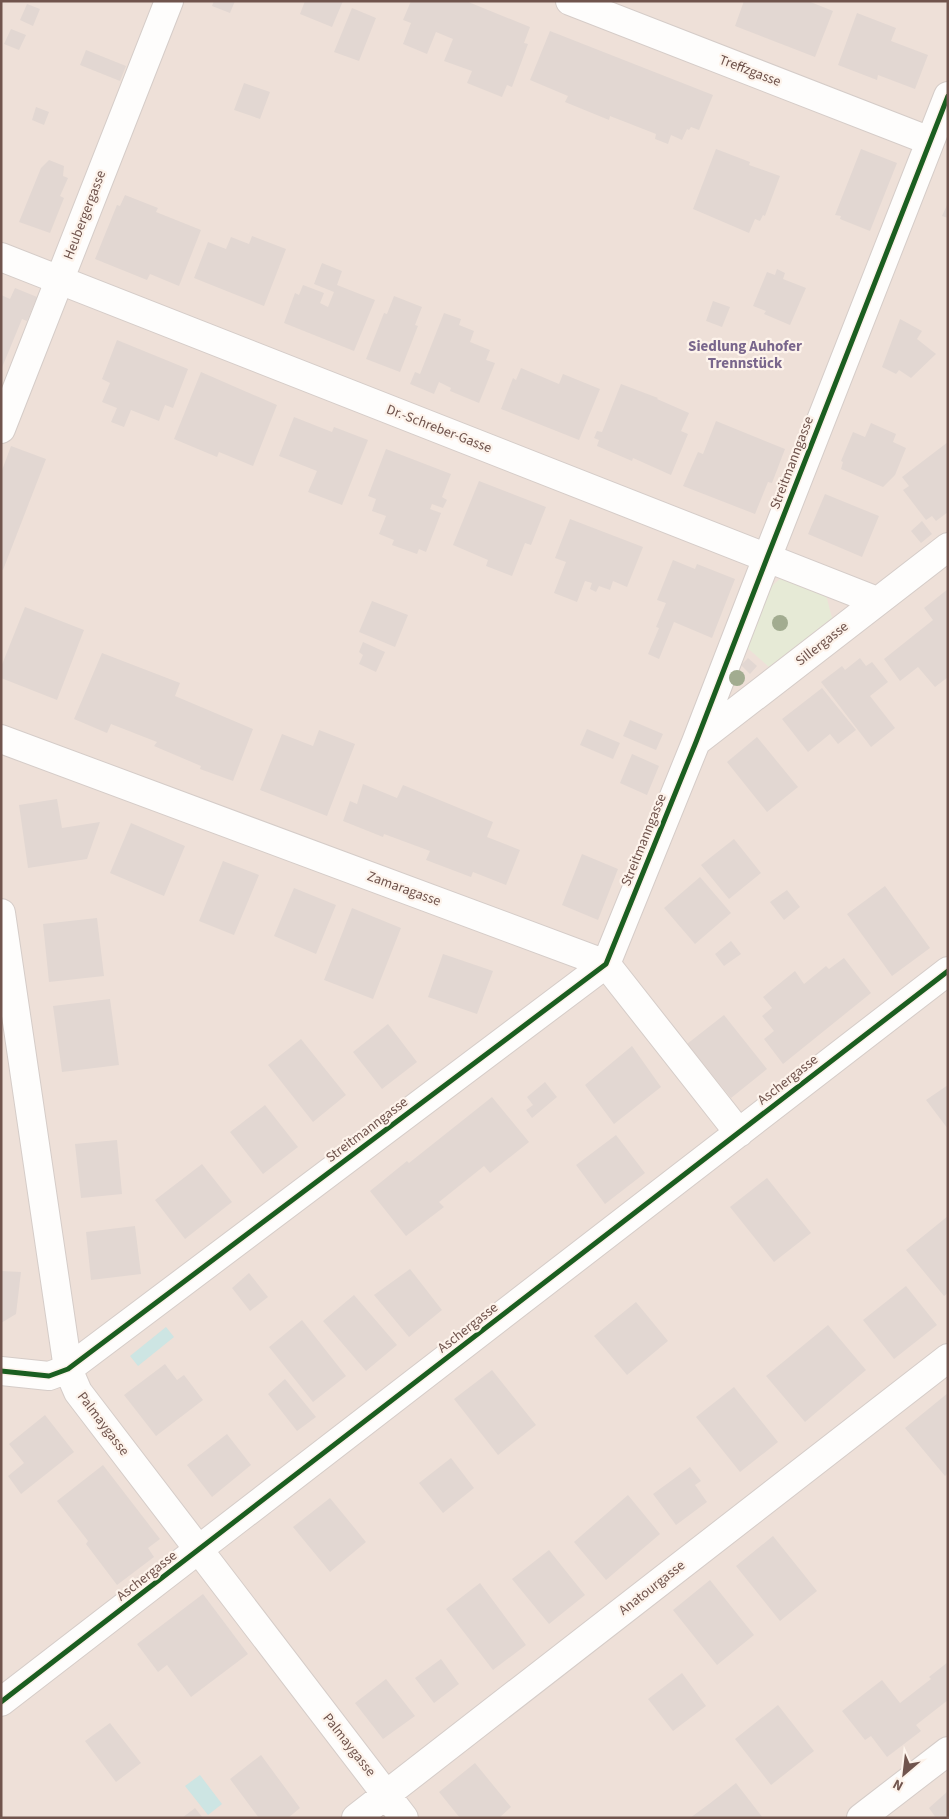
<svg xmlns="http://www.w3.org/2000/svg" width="949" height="1819" font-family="'Source Sans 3',sans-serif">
<rect width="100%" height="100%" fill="#f6efea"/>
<path fill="#eee0d8" d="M1,1H948V1818H1Z"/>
<path fill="#e6ead6" d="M782,577L826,595L832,618L769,667L744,645L765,592Z"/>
<path fill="#cde5e3" d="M166,1327L174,1337L138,1366L130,1356Z
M200,1775L222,1804L208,1815L185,1786Z"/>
<path fill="#e2d7d2" d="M214,1H235L230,13L212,6Z
M305,1H343L332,27L300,14Z
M411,1H466L530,27L524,43L528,44L512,87L507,85L502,97L467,83L472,71L444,61L453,39L436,32L427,54L403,44L411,23L403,20Z
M744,1H808L833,11L815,57L735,26Z
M27,4L40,9L33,26L20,20Z
M352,8L376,18L359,61L334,52Z
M857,13L896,28L891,41L928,55L915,89L878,75L877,80L838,65Z
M11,29L26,35L19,50L4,44Z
M550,31L713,95L699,130L691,127L689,130L687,129L682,140L671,135L668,144L655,139L656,134L610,116L609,120L565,102L568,96L530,80Z
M86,50L126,66L120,81L80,65Z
M244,83L270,92L260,119L234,110Z
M36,107L49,112L44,125L32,120Z
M716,149L750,162L749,165L780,176L765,216L763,215L760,221L755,219L749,233L693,209Z
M861,149L897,163L870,231L840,219L841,216L835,215Z
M49,160L64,166L63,176L68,178L60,196L64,198L50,233L19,222L41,168Z
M125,195L158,208L156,212L201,230L179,286L150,274L147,280L95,259L117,205L120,206Z
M948,203V218L942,216Z
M252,236L286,249L264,306L194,278L208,242L226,249L231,237L249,244Z
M322,263L342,271L337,285L375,300L354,351L284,323L295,293L299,295L303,285L324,293L320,303L328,307L334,292L314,284Z
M777,269L785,273L783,279L806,288L790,325L764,314L766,311L753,306L767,272L775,275Z
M15,288L37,297L27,321L22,319L1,370V295L10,299Z
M394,296L422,307L415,325L418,326L400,372L366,359L384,313L387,314Z
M713,301L730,307L722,327L706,321Z
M444,313L461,319L459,325L474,331L470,342L490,350L486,360L495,363L479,403L450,391L451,388L439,382L434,394L410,384L415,372L420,374Z
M900,319L922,331L917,339L936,354L911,378L899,370L896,374L882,367Z
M117,340L188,369L173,408L165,405L159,421L131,410L124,427L111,422L117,408L102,402L110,383L102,379Z
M521,368L559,384L563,374L600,389L579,440L501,409L513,378L516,380Z
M201,372L277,405L253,466L219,452L217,457L174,439Z
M621,384L658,398L657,399L689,413L681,431L688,434L671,475L633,458L632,461L597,446L599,440L594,438L597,431L602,432Z
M294,417L332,432L334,427L368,440L342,505L308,492L317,471L279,456Z
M716,421L785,449L772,483L768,482L755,514L683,486L698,452L703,454Z
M871,423L896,434L893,442L906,448L895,475L883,487L841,469L843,462L841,461L853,432L865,437Z
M948,442V512L936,521L932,516L926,520L903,490L909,486L902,477Z
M11,446L46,459L3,570L1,569V473Z
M386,449L451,474L442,497L447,500L443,508L432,504L430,509L441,513L426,552L419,549L417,554L392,545L394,540L379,534L386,516L372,511L376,499L368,496Z
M479,481L546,507L531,545L525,543L512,576L486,566L488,560L453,545Z
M825,494L879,516L862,557L808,534Z
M570,519L643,547L627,587L613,581L610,590L599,586L596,592L590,589L592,583L585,581L577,602L554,593L566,562L555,558Z
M922,521L932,534L921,543L911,531Z
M673,560L695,569L697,564L735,579L712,638L674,622L659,659L648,654L659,628L656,627L666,603L657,600Z
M948,589V677L935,687L918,667L900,681L884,659L933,620L924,608Z
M372,601L408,615L395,647L359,632Z
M25,607L84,630L57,700L1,678V667Z
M363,642L385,652L376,672L359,664L363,655L359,652Z
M102,653L180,683L175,696L253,729L233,781L200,769L201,766L154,746L157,742L111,724L107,733L74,719Z
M748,658L757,666L750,674L741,665Z
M860,658L866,666L872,662L888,682L870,696L895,728L871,747L821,682L842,666L845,670Z
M822,688L856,730L838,744L830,734L808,752L782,719Z
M630,720L663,734L656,750L623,736Z
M587,729L620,743L613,759L580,745Z
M319,730L355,744L327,816L260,790L282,734L313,746Z
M757,737L798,787L767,812L727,762Z
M632,754L659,766L647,795L620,783Z
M363,784L397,798L403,785L493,822L487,837L520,850L506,885L473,872L471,877L426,860L430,851L384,834L383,837L343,821L350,801L357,804Z
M57,799L62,828L100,822L87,859L28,868L19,805Z
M131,823L185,846L164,896L110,873Z
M734,839L761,873L729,899L701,865Z
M582,854L618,869L598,920L562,905Z
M223,861L259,875L234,935L199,921Z
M700,877L731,913L695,944L664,908Z
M885,886L930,948L892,976L847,914Z
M294,888L336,905L316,954L274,936Z
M787,890L800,907L784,920L770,902Z
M352,908L401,928L373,999L324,980Z
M97,918L104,976L49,982L43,924Z
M731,941L741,954L724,966L715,954Z
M443,954L493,971L477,1014L428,997Z
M844,958L871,993L783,1064L764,1039L774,1031L762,1016L772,1008L763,997L795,971L804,984L826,966L829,969Z
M110,999L119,1065L62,1072L53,1006Z
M724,1015L767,1069L731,1098L687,1044Z
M388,1024L417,1062L382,1089L353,1052Z
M301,1039L346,1095L313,1122L268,1065Z
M632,1046L661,1087L614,1124L585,1085Z
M545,1082L557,1097L532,1118L526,1110L533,1105L527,1097Z
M948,1085V1129L926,1100Z
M492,1097L529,1142L490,1173L484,1166L439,1202L444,1207L406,1236L370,1191L407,1161L409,1163Z
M265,1105L298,1147L263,1174L230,1132Z
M616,1135L645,1173L605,1204L576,1165Z
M117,1140L122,1194L81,1198L75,1144Z
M202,1164L232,1202L185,1239L155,1200Z
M767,1178L811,1233L774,1262L730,1207Z
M948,1216V1293L944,1296L906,1250Z
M135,1226L141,1274L91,1280L86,1232Z
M410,1269L442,1310L409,1337L374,1295Z
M1,1271L21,1272L16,1314L1,1323Z
M249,1273L268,1297L250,1311L232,1288Z
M906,1286L937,1325L894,1359L863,1320Z
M354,1295L397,1345L366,1371L323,1321Z
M636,1302L668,1341L627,1375L594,1336Z
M302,1320L346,1376L313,1402L269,1347Z
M828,1325L866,1370L805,1422L766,1376Z
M165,1364L177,1380L184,1375L203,1400L156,1436L124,1395Z
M492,1370L536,1425L498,1455L454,1399Z
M285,1379L316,1417L297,1431L268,1394Z
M734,1387L778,1442L740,1472L696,1417Z
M948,1393V1473L945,1476L905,1428Z
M45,1415L74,1452L21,1494L8,1476L24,1463L9,1444Z
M227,1434L251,1465L212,1497L187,1465Z
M451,1458L474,1488L443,1513L419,1483Z
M103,1465L160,1539L148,1548L154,1557L117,1585L86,1544L88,1541L57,1501Z
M690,1467L701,1481L695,1485L707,1502L676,1525L653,1494Z
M628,1495L660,1534L606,1580L574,1542Z
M330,1498L366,1542L330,1572L293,1527Z
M773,1536L817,1591L780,1621L736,1566Z
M549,1550L585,1595L549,1624L512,1579Z
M710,1580L754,1635L717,1665L673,1610Z
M480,1583L526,1645L493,1670L446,1609Z
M203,1594L248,1654L191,1697L167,1665L158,1672L137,1644Z
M441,1659L459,1684L434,1703L415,1678Z
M948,1662V1700L916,1725L921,1731L887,1757L871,1736L865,1740L842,1711L882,1680L900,1703L931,1679L929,1677Z
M682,1673L706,1706L673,1731L648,1699Z
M386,1679L415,1716L383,1739L355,1703Z
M778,1705L814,1751L771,1785L735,1739Z
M110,1723L141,1763L116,1782L85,1741Z
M261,1755L300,1808L288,1818H259L230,1779Z
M475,1763L511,1807L499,1818H460L439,1792Z
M736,1783L763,1818H690L709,1804Z
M948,1791V1818H936L929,1808Z
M195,1808L203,1818H182Z"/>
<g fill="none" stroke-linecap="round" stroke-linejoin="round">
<defs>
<path id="minor" d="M570,1L930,141
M1,257L877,601
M1,429L169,1
M1,739L606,964L739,1133
M696,742L948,547
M1,913L68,1369L78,1392L404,1818
M1,1371L49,1376L68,1369L606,964L696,742L767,558L948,96
M1,1702L948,971
M356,1818L948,1358
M861,1818L948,1751"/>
</defs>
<use href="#minor" stroke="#d5ccc8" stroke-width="30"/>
<use href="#minor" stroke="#fefdfc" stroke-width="28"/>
<defs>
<path id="cycleway" d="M1,1371L49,1376L68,1369L606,964L696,742L767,558L948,96
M1,1702L948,971"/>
</defs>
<use href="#cycleway" stroke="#fdf3eb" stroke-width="8"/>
<use href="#cycleway" stroke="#1b5e20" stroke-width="5"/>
</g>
<g fill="#a2ac90">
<circle cx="780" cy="623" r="8"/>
<circle cx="737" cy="678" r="8"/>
</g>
<g text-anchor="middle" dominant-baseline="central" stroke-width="4.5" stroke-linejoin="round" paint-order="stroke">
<g font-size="14" fill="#70544d" stroke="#fdf3eb">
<text transform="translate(750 71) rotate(21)">Treffzgasse</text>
<text transform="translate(85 215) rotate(-69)">Heubergergasse</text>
<text transform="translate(439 429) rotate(21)">Dr.-Schreber-Gasse</text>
<text transform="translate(792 463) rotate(-69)">Streitmanngasse</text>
<text transform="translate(822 644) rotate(-38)">Sillergasse</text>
<text transform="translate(644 840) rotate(-68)">Streitmanngasse</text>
<text transform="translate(404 889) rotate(20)">Zamaragasse</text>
<text transform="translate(788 1080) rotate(-38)">Aschergasse</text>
<text transform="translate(367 1130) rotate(-37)">Streitmanngasse</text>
<text transform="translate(468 1328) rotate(-38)">Aschergasse</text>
<text transform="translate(103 1424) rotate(53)">Palmaygasse</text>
<text transform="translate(147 1576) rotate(-38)">Aschergasse</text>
<text transform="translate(652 1588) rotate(-38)">Anatourgasse</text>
<text transform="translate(349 1745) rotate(52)">Palmaygasse</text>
</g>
<g font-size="15" font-weight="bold" fill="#79668c" stroke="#fdf3eb">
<text x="745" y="346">Siedlung Auhofer<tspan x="745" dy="17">Trennstück</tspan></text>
</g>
</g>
<rect width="949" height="1819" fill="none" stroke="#70544d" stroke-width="5"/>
<g transform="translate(904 1774) rotate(208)" stroke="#fdf3eb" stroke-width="4" paint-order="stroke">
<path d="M0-4L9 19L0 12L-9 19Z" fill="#70544d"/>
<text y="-8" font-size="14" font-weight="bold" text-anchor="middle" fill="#70544d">N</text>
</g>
</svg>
